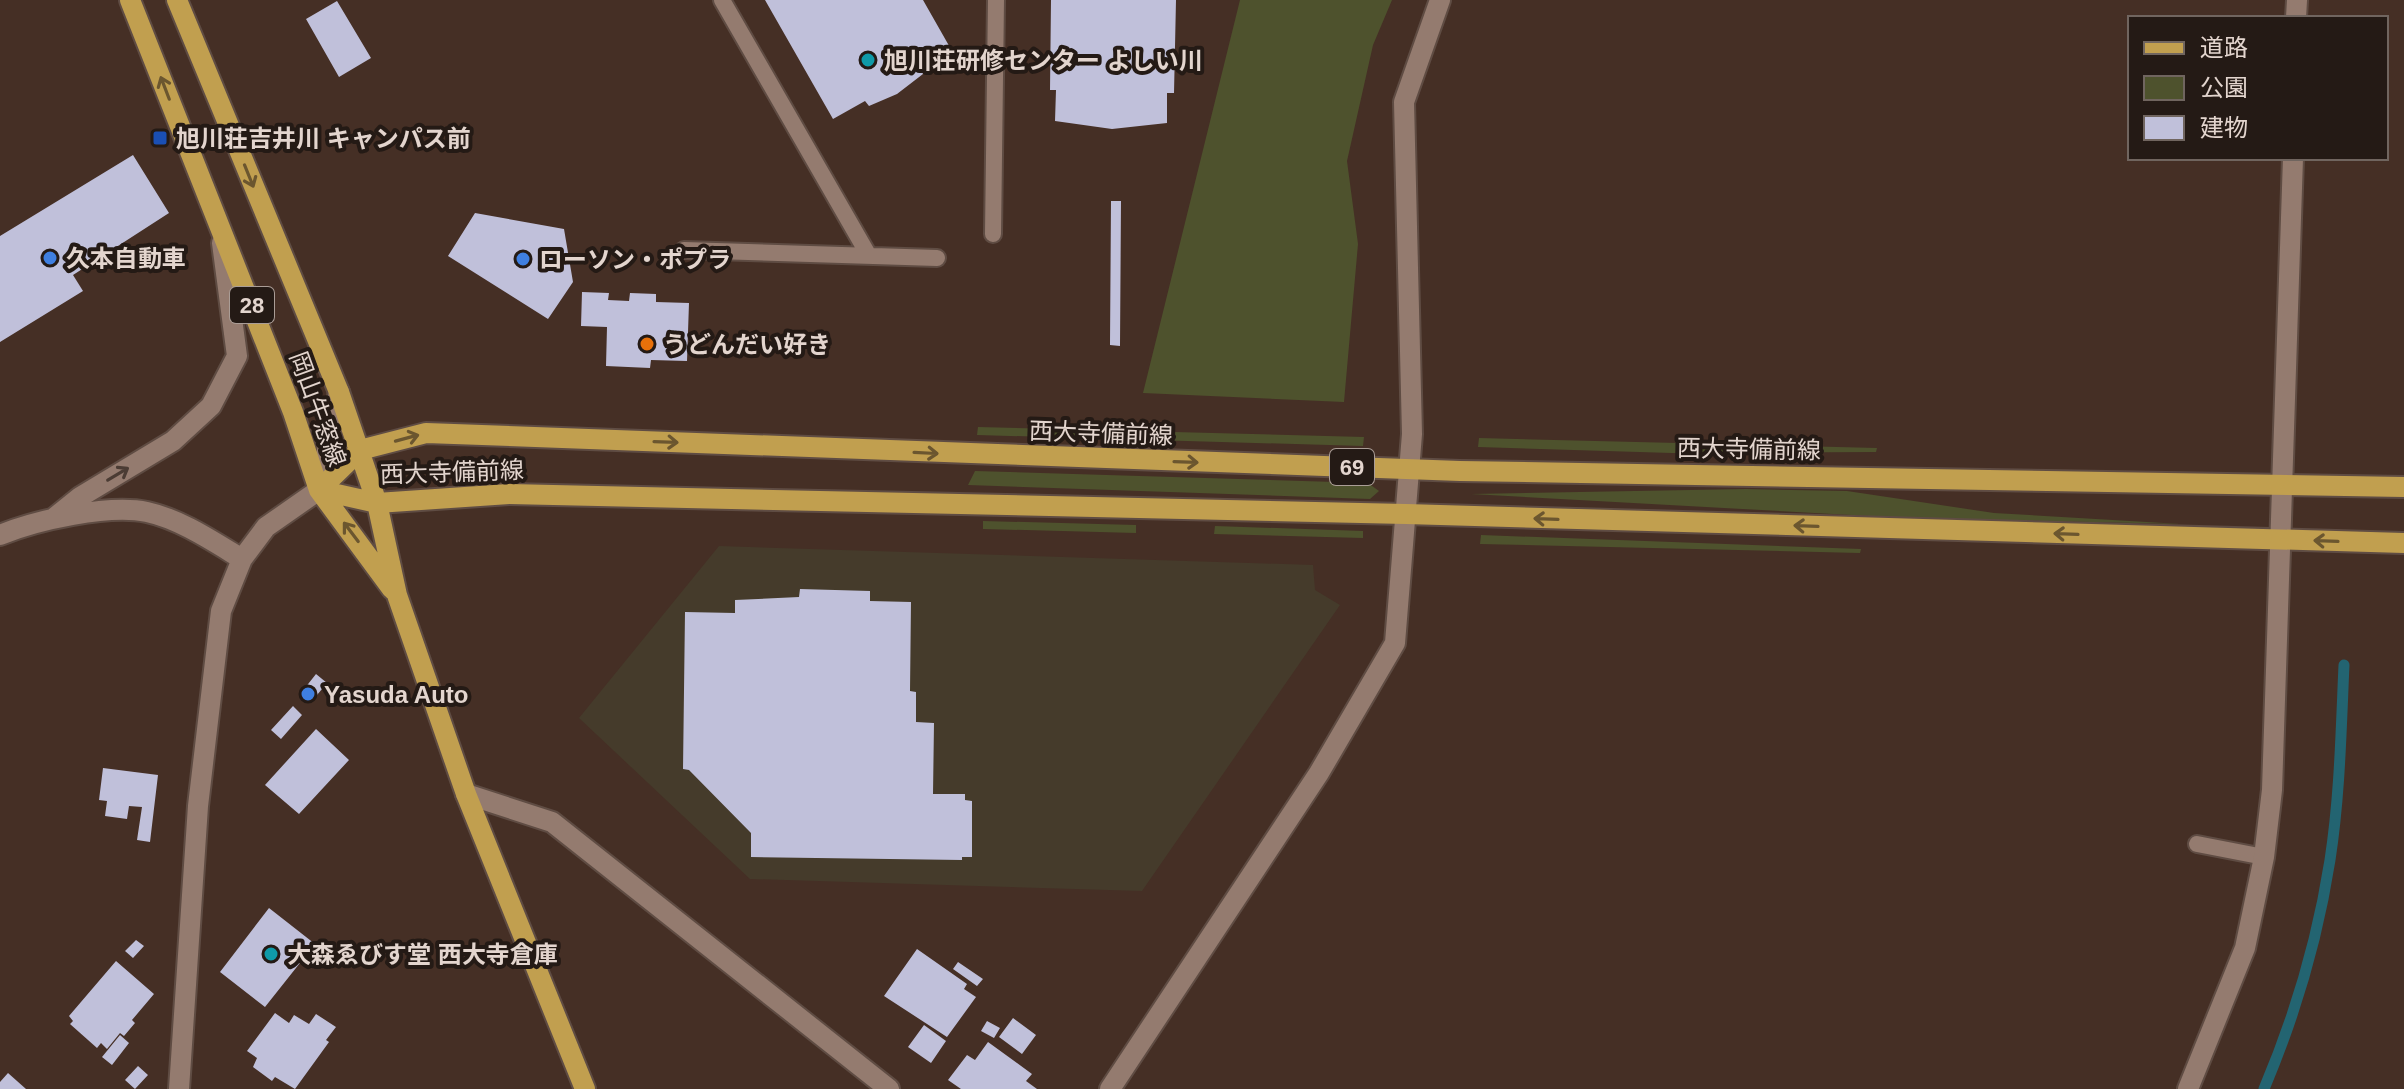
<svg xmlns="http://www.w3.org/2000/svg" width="2404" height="1089" font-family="Arial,'Noto Sans JP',sans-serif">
<rect width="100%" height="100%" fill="#452f25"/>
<path fill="#453b2b" d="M719,546L1313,565L1315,590L1340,605L1142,891L750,879L579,718Z"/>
<path fill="#4e522d" d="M1240,0H1392L1373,45L1347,161L1358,244L1344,402L1143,393Z
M978,427L1364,437L1363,446L977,435Z
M1479,438L1877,448L1876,452L1672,453L1478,447Z
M975,471L1368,483L1379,491L1370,499L968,485Z
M1746,489L1847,491L1994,513L2181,524L1905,518L1471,494Z
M983,521L1136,525V533L983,529Z
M1215,526L1363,531V538L1214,534Z
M1481,535L1861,549L1860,553L1480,544Z"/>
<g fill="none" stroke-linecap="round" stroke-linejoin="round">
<path stroke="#236471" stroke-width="11" d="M2264,1089C2294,1018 2318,937 2330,860C2340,795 2341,730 2344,665"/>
</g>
<path fill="#c0c0da" d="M765,0H923L952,51L921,69L923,74L897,94L869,106L865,101L833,119Z
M1051,0H1176L1174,93H1167V123L1112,129L1055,121L1056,90H1050Z
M337,1L371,58L339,77L306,19Z
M133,155L169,213L73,275L83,291L0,342V236Z
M1111,201H1121L1120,346L1110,345Z
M475,213L564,229L573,282L548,319L448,256Z
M582,292L609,293L608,300L629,301L630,293L656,294V302L689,303L687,361L651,360L650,368L606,366L607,327L581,326Z
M800,589L870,591V601L911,602L910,691L916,692V722L934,723L933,794H965V800L972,801V857H962V860L751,857V833L689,770L683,769L685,612L735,613V600L799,597Z
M316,674L327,683L312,701L301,693Z
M293,706L302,715L281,739L271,730Z
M316,729L349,760L299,814L265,785Z
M103,768L158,775L150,842L137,840L142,807L129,806L127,819L105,816L107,801L99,800Z
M269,908L315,944L265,1007L220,972Z
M136,940L144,946L133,958L125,951Z
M917,949L967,984L964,989L976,997L947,1037L884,996Z
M116,961L154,994L132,1020L135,1023L124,1036L120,1033L107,1049L101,1043L97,1048L70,1024L73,1021L69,1016Z
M958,962L983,979L977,986L953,969Z
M275,1013L289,1023L294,1015L309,1024L316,1014L336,1027L326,1040L329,1042L295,1089L275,1077L272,1081L253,1067L257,1058L247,1051Z
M1013,1018L1036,1035L1022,1054L999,1037Z
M987,1021L1000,1028L994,1038L981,1031Z
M924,1025L946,1041L931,1063L908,1047Z
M120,1035L129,1043L112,1065L102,1057Z
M988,1042L1032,1074L1026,1081L1037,1089H961L948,1080L967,1055L975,1060Z
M138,1066L148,1075L135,1089L125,1080Z
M8,1073L26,1089H0V1082Z"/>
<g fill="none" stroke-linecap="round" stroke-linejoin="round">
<defs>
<path id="service" d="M722,0L869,256
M993,234L996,0
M684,250L937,258
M2197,844L2264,857"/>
<path id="minor" d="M466,794L552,822L889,1089
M1110,1089L1319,773L1395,643L1412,434L1404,102L1440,0"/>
<path id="tertiary" d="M2296,18L2297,0
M54,518L80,497L173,441L211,406L237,356L222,243
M0,535C36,520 109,504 147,512C180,519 214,542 242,559
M179,1089L198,806L221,611L242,559L266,527L319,490L339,392
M2188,1089L2245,948L2264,857L2272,790L2293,158"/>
<path id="primary" d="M130,0L293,412L319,490L392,589
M177,0L339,392L377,503L397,595L466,794L585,1089
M319,490L360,450L426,433L1460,471L2404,487
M319,490L377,503L509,494L1406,514L2404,543"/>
</defs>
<use href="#service" stroke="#5f4c43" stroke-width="20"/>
<use href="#minor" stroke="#5f4c43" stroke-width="24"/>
<use href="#tertiary" stroke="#5f4c43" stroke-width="24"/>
<use href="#primary" stroke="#5f4c43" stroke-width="24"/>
<use href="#service" stroke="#947b6f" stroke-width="16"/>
<use href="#minor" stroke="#947b6f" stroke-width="20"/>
<use href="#tertiary" stroke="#947b6f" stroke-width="20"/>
<use href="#primary" stroke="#c19f4f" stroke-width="20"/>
</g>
<defs><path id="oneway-shaft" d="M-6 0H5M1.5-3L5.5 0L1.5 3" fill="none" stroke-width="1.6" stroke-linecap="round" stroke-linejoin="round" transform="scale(2)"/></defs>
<g stroke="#6b562f">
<use href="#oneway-shaft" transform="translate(165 88) rotate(-111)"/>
<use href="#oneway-shaft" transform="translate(249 176) rotate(68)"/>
<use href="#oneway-shaft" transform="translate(407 438) rotate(-15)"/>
<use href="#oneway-shaft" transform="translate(666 442) rotate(2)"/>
<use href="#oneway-shaft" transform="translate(926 453) rotate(3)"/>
<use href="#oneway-shaft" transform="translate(1186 462) rotate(2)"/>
<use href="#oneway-shaft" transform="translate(1546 519) rotate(-178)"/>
<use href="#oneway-shaft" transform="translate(1806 526) rotate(-178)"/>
<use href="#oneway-shaft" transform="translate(351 532) rotate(-127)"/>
<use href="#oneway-shaft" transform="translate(2066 534) rotate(-178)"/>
<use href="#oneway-shaft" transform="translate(2326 541) rotate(-178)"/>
</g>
<use stroke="#4b3c34" href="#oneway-shaft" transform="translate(118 474) rotate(-31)"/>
<g fill="#0f9aa8" stroke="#241a15" stroke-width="3">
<circle cx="868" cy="60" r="8"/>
<circle cx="271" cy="954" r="8"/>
</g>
<rect fill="#1a4fb4" stroke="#241a15" stroke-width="3" x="152" y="130" width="16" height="16" rx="4"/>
<g fill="#3f7fe0" stroke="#241a15" stroke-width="3">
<circle cx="50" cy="258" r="8"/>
<circle cx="523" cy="259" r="8"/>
<circle cx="308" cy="694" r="8"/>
</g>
<circle fill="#e8710a" stroke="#241a15" stroke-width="3" cx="647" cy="344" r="8"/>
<g text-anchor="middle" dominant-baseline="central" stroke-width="8" stroke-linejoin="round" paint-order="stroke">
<g fill="#241a15" stroke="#aa9d96" stroke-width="2">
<rect x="230" y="287" width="44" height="36" rx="6"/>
<rect x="1330" y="449" width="44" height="36" rx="6"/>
</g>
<g font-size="22" font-weight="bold" fill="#e3d5ce">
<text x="252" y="305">28</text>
<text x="1352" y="467">69</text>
</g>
<g font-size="24" font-weight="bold" fill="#e3d5ce" stroke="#241a15" text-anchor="start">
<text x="884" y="60">旭川荘研修センター よしい川</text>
<text x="176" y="138">旭川荘吉井川 キャンパス前</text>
<text x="66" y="258">久本自動車</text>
<text x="539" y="259">ローソン・ポプラ</text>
<text x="663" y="344">うどんだい好き</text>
<text x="324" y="694">Yasuda Auto</text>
<text x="287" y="954">大森ゑびす堂 西大寺倉庫</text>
</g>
<g font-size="24" fill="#e3d5ce" stroke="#241a15">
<text transform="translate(318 409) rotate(70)">岡山牛窓線</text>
<text transform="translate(1101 433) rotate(2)">西大寺備前線</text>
<text transform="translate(1749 449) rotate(1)">西大寺備前線</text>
<text transform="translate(452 472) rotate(-2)">西大寺備前線</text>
</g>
</g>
<rect x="2128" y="16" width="260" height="144" fill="#241a15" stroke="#70655f" stroke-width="2"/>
<rect x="2144" y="42" width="40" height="12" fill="#c19f4f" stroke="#70655f" stroke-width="2"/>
<text x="2200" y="56" font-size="24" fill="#e3d5ce">道路</text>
<rect x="2144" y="76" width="40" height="24" fill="#4e522d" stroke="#70655f" stroke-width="2"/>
<text x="2200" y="96" font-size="24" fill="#e3d5ce">公園</text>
<rect x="2144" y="116" width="40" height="24" fill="#c0c0da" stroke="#70655f" stroke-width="2"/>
<text x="2200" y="136" font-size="24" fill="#e3d5ce">建物</text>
</svg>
